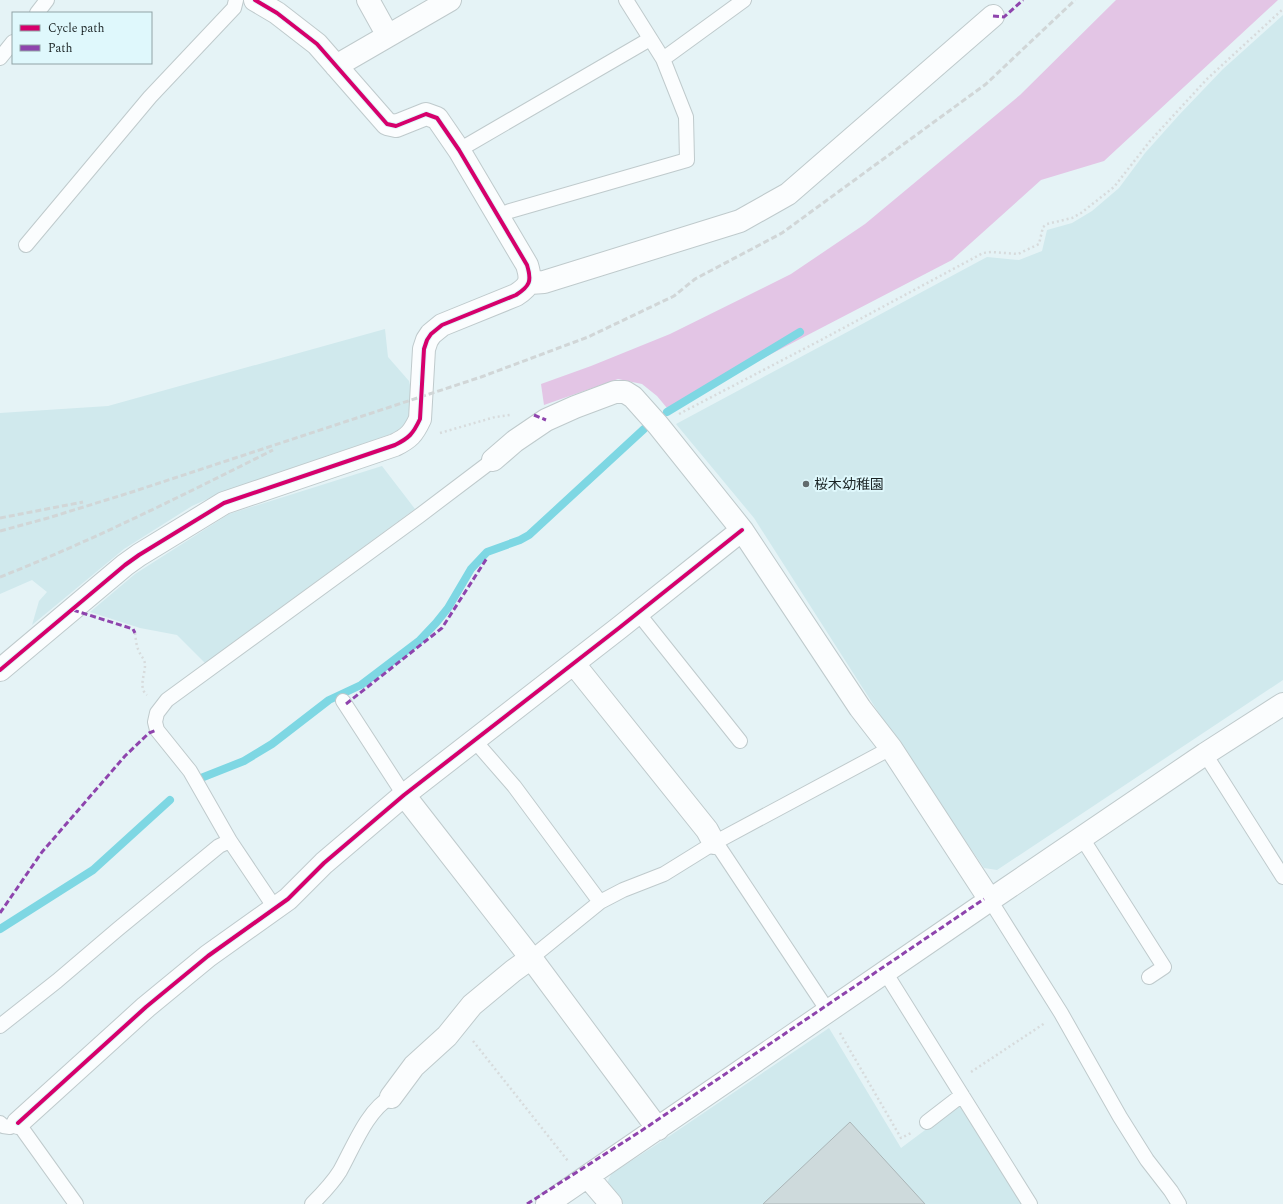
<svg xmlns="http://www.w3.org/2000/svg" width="1283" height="1204" font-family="Spectral,'Noto Sans JP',serif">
<rect width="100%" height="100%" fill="#e5f3f6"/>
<path fill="#d0e9ed" d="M1283,15V680L997,870L984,868L880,715L754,518L676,424L987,257L1019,260L1042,251L1047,230L1072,223L1092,211L1119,188L1145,153L1179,115L1223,69Z
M385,329L388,357L409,381L411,389L408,420L401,428L391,434L225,491L192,506L124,549L32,625L39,601L47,592L32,580L0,594V413L108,406Z
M382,466L415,509L205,663L177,635L140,628L90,612L135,574L229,514Z
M829,1028L901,1148L960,1104L1023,1204H622L606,1186L611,1174L665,1139Z"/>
<path fill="#e3c5e5" d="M1116,0H1278L1104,161L1041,180L952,260L667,408L657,396L642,384L618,379L544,405L541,384L591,366L670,334L791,274L865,224L1020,95Z"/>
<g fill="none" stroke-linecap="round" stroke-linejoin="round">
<path stroke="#7ed7e3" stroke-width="8" d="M667,412L800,332
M201,778L244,761L272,744L329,700L361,685L419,641L436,623L448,608L471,569L487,552L520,540L529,535L644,429
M0,929L93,870L170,800"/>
</g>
<path fill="#cedadc" stroke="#aab5b7" d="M850,1122L925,1204H763Z"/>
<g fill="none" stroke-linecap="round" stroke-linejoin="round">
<defs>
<path id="service" d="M37,13L47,0
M0,58L13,42
M663,59L744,0
M459,150L650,39
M498,216L510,211L687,160L686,117L663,59L626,0
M26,245L150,97L234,8L236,0
M638,613L740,741
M343,701L404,795
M474,740L514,786L600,902
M1205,754L1283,877
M1082,838L1164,967L1149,977
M714,843L721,850L828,1011
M990,900L1061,1013L1120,1117L1147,1160L1171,1191L1179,1204
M275,908L230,841L190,771L157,730L155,722L157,713L167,700L419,516L493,460
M531,958L600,902L623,890L664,874L714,843L891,748
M885,972L1030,1204
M0,1026L57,981L118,929L219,846L230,841
M927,1122L962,1095
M0,1123L3,1126L10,1127L18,1123L76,1204
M312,1204C322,1194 332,1184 340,1171C353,1148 367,1110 391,1097"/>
<path id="minor" d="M368,0L388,36
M336,66L450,0
M530,283L544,282L740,221L788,194L993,16
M493,460L515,441L546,420L575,407L615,392H625L633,397L658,425L742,530L860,708L891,748L990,900
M574,664L707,830L714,843
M0,670L125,565L139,555L224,503L395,445C409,438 413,434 420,419L424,349L427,340L431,334L442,325L516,295C530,286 532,281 527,265L459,150L437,118L426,114L396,126L387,124L317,44L277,13L255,0
M404,795L531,958L658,1129
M391,1097L414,1066L447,1036L472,1005L513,971L531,958
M18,1123L146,1007L208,956L288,899L324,863L404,795L619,628L742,530
M588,1177L611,1204
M547,1204L990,900L1205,754L1283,704"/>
</defs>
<use href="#service" stroke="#bfcacc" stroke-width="16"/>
<use href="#minor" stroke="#bfcacc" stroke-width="24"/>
<path stroke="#d7dbdc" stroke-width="2.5" stroke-dasharray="2 3" stroke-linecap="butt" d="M679,414L821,340L983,253L991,252L1018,254L1039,244L1043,227L1047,224L1072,218L1081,213L1114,187L1150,141L1207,79L1283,9
M440,433L495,417L510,415
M135,633C136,639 136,646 139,651C141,657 145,659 145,665C145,675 138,688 147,695
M840,1033L901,1138L911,1133
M473,1041L568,1161
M971,1072L1045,1023"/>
<use href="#service" stroke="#fbfdfe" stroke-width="14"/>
<use href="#minor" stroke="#fbfdfe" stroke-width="22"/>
<path stroke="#d1d6d7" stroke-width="3" stroke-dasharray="6 3" stroke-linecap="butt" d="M0,518L83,502
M0,531L48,518L132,492L481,377L588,337L674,296L695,279L782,233L986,84L1075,0
M0,577C94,540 183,495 273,450"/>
<path stroke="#8e44ad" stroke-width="3" stroke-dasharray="6 3" stroke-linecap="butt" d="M993,16L1004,17L1023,0
M534,415L546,420
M73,610L133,629L135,633
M346,704L442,628L487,558
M0,913L42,852L125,756L149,733L157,730
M527,1204L641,1131L984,899"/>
<defs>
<path id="cycleway" d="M0,670L125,565L139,555L224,503L395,445C409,438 413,434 420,419L424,349L427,340L431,334L442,325L516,295C530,286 532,281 527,265L459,150L437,118L426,114L396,126L387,124L317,44L277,13L255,0
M18,1123L146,1007L208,956L288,899L324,863L404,795L619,628L742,530"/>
</defs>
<use href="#cycleway" stroke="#dff8fc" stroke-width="6"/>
<use href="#cycleway" stroke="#d6006c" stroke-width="4"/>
</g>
<circle fill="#626c6e" stroke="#dff8fc" stroke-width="1.5" cx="806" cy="484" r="4"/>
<g text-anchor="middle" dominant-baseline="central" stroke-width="4" stroke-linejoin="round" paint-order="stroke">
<g font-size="14" fill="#1b2425" stroke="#dff8fc" text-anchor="start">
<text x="814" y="484">桜木幼稚園</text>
</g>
</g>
<rect x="12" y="12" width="140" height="52" fill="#dff8fc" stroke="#91a3a6"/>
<rect x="20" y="25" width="20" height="6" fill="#d6006c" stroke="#91a3a6"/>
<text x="48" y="32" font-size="12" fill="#1b2425">Cycle path</text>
<rect x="20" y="45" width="20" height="6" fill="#8e44ad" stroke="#91a3a6"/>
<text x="48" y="52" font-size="12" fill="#1b2425">Path</text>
</svg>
